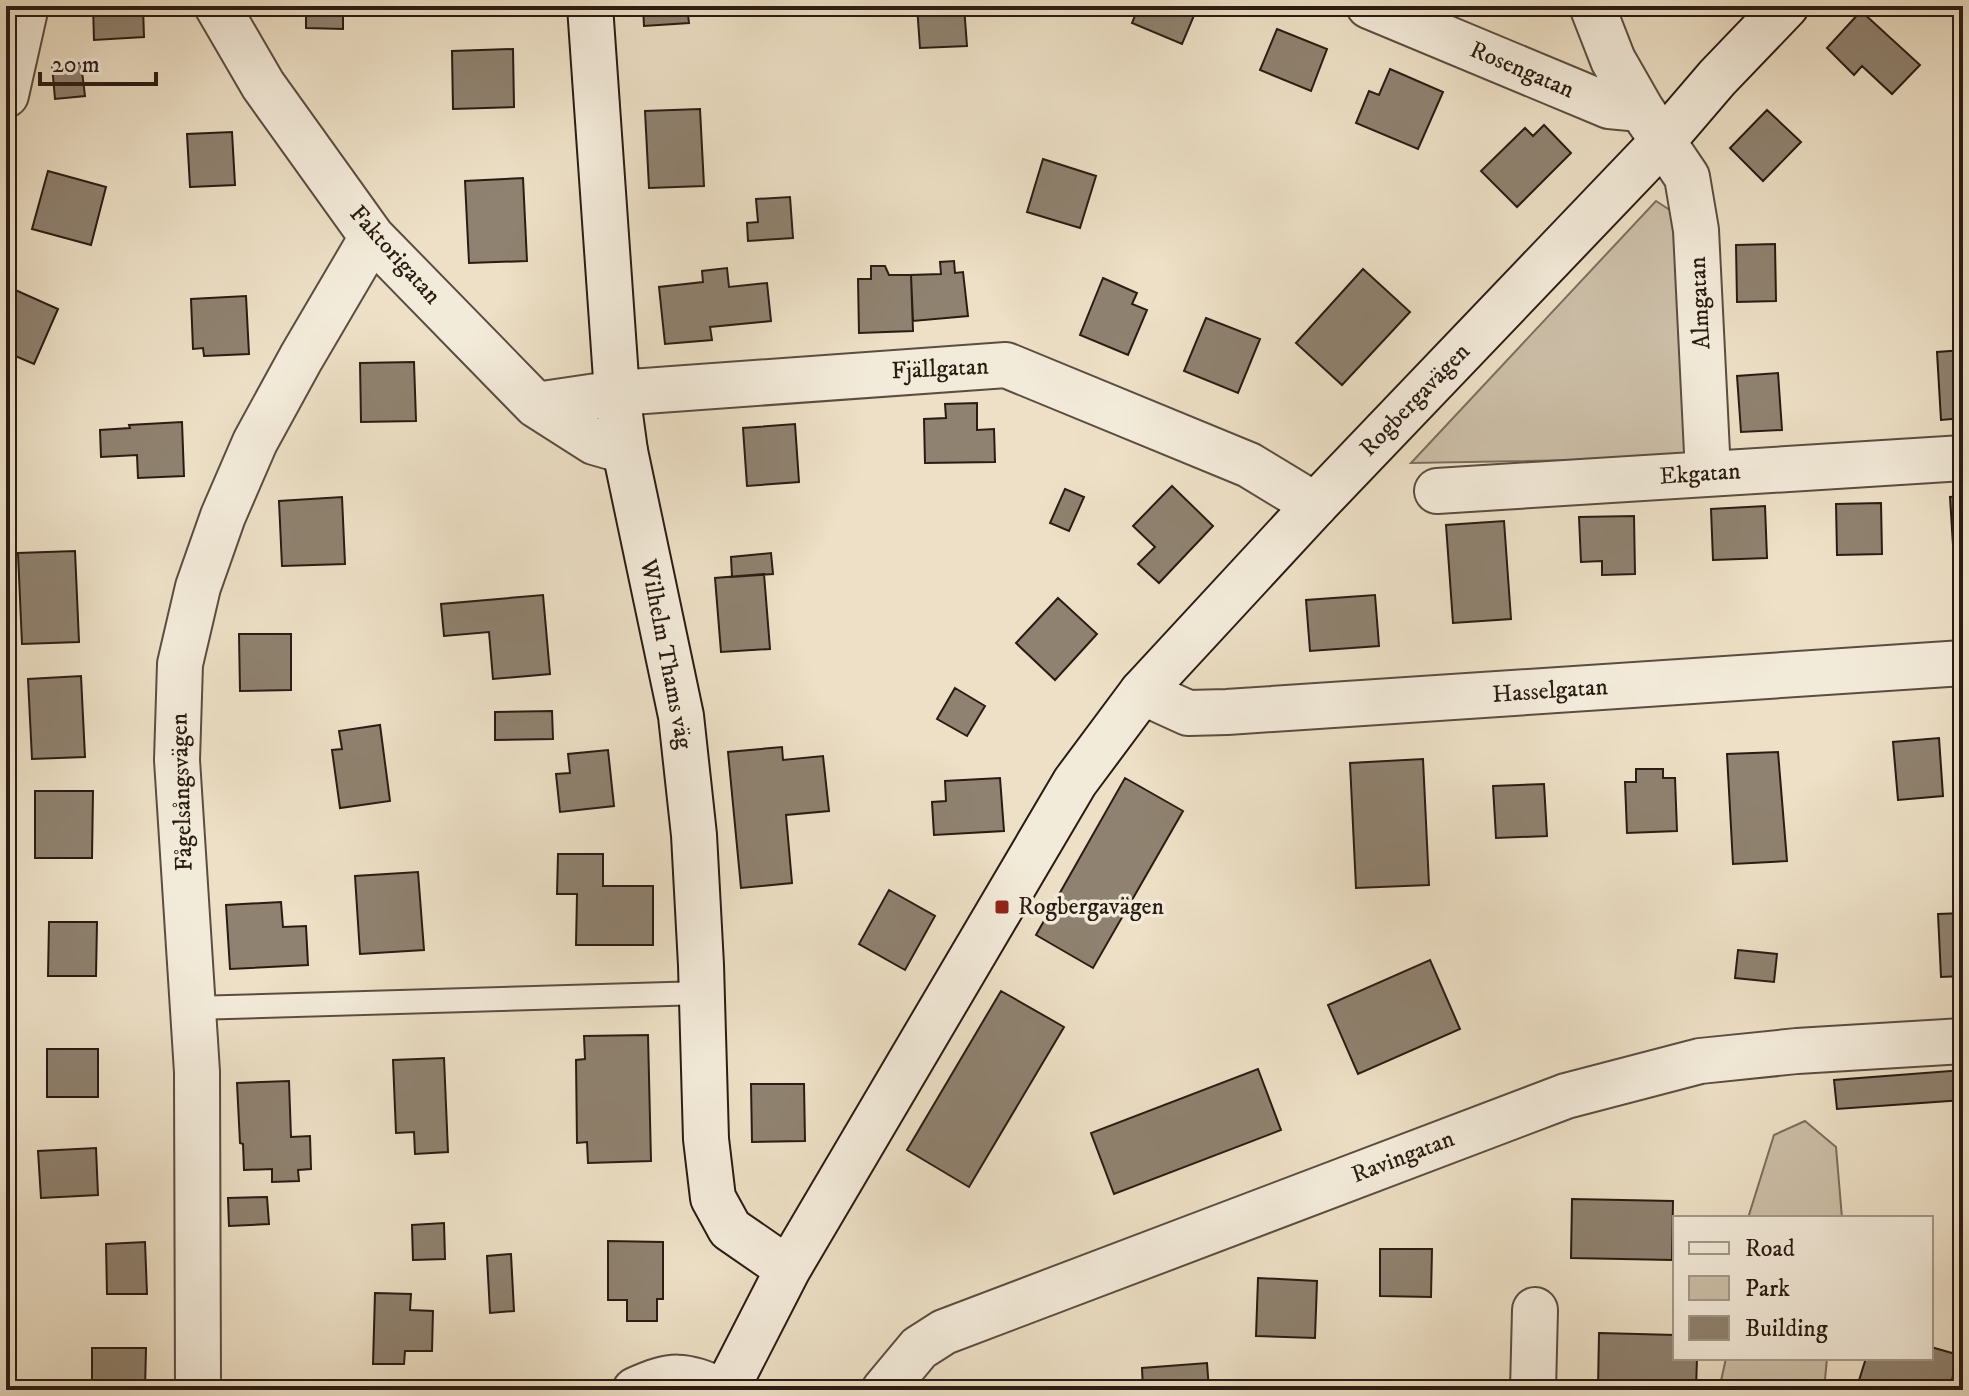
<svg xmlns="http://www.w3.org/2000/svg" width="1969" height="1396" font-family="'IM FELL DW Pica',serif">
<rect width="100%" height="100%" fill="#ede0c6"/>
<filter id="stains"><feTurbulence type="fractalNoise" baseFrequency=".0025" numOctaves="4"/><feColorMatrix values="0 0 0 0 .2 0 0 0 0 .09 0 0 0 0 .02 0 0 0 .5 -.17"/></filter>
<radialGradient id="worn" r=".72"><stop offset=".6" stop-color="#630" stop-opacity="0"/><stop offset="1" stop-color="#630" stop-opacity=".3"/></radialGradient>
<path fill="#ccbfa8" stroke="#7b6e5e" stroke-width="2" d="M1656,201L1676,214L1691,451L1684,458L1411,463Z
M1805,1121L1836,1147L1842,1218H1748L1774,1135Z
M1726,1358H1827L1824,1390H1719Z"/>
<path fill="#8f8270" stroke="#2a1c13" stroke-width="2" d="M93,6H143L144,37L94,40Z
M306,6H343V29L306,28Z
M643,6H687L689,23L644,26Z
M917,6H964L967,46L920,48Z
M1139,6H1198L1182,44L1132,23Z
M1861,11L1920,65L1892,94L1862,66L1854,75L1827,48Z
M1277,29L1327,49L1311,91L1260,70Z
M513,49L514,107L453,109L452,51Z
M81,63L85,96L55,99L52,65Z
M1390,69L1443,92L1418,149L1356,123L1369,91L1379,95Z
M700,109L704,186L649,188L645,111Z
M1767,110L1801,142L1763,181L1730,148Z
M1544,125L1571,153L1517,207L1481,171L1525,128L1533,136Z
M232,132L235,185L190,187L187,134Z
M1043,159L1096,176L1080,228L1027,212Z
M48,171L106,187L91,245L32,229Z
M523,178L527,261L469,263L465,181Z
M790,197L793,238L748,241L747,223L758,222L756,199Z
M1775,244L1776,301L1737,302L1736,245Z
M954,261L955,273L963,272L968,316L913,321L911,275L941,274L940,262Z
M871,266H885L889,275H911L913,331L859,333L858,279H871Z
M727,268L729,287L767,283L771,321L710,327L712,340L665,344L659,287L703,282L702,271Z
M1363,269L1410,312L1342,385L1296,343Z
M1103,278L1137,293L1132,304L1147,310L1128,355L1080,335Z
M13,289L58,309L34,364L6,352V305Z
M246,296L249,354L204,356L203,348L193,349L191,299Z
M1206,318L1260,339L1238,393L1184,371Z
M1963,350V418L1941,420L1937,352Z
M414,362L416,421L361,422L360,363Z
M1778,373L1782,430L1741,432L1737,376Z
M977,403V430L994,429L995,462L925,463L924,419L946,418L945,404Z
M182,422L184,476L138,478L137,455L101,457L100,430L130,428L129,425Z
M795,424L799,482L747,486L743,428Z
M1172,486L1213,526L1159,583L1138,564L1155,547L1133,526Z
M1065,489L1084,497L1069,531L1050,523Z
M1963,496V544L1953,545L1950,497Z
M342,497L345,564L282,566L279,501Z
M1881,503L1882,554L1837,555L1836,504Z
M1765,506L1767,558L1713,560L1711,509Z
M1634,516L1635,574L1602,575V561L1581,562L1579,517Z
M1504,521L1511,619L1453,623L1446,525Z
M75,551L79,642L22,644L18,553Z
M771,553L773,574L732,577L731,557Z
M764,574L770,649L721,652L715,578Z
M543,595L550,674L493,679L489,632L444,636L441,604Z
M1375,595L1379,646L1310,651L1306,600Z
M1058,598L1097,634L1055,680L1016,643Z
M239,634H291V690L240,691Z
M81,676L85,757L32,759L28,679Z
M955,688L985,706L967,736L937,719Z
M552,711L553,739L495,740V712Z
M380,725L390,801L340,808L332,750L342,749L339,731Z
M1939,738L1943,796L1898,800L1893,742Z
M782,747L783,760L823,756L829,811L786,815L792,883L741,888L728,752Z
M608,750L614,806L560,812L556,774L570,773L568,754Z
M1778,752L1787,861L1733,864L1727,754Z
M1423,759L1429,885L1356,888L1350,763Z
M1963,760V810L1961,811L1958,761Z
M1636,769H1663V778H1675L1677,831L1627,833L1625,782H1636Z
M1000,778L1004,831L934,835L932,802L946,801L945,781Z
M1125,778L1183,811L1093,968L1036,935Z
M1544,784L1547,836L1496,838L1493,786Z
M35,791H93L92,858H35Z
M558,854H603V886H653V945H576L577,894H557Z
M418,872L424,950L360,954L355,876Z
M889,890L935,916L905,970L859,944Z
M281,902L283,927L306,926L308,965L230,969L226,905Z
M1963,913V976L1941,977L1938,914Z
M49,922H97L96,976H48Z
M1738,950L1777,954L1774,982L1735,978Z
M1430,960L1460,1029L1358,1074L1328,1005Z
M1001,991L1064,1027L969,1187L907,1150Z
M648,1035L651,1161L588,1163L587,1142L577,1143L576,1060L585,1059L584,1036Z
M47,1049H98V1097H47Z
M444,1058L448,1152L415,1154L414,1132L396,1133L393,1060Z
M1258,1069L1281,1130L1114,1194L1091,1133Z
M1963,1070V1100L1837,1109L1834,1080Z
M289,1081L291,1137L310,1136L311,1169L298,1170L299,1181L272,1182V1169L244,1170L243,1144L240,1143L237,1083Z
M751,1084H804L805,1141L752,1142Z
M96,1148L98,1195L41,1198L38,1151Z
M267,1197L269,1224L229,1226L228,1198Z
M1572,1199L1673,1201L1672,1260L1571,1258Z
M444,1223L445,1259L413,1260L412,1225Z
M608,1241L663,1242V1299H657V1321H627V1300H608Z
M145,1242L147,1294H107L106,1244Z
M1380,1249H1432L1431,1297L1380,1296Z
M511,1254L514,1311L490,1313L487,1256Z
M1258,1278L1317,1281L1315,1338L1256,1336Z
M375,1293L411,1294L410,1310L433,1311L432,1351H405L404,1364H373Z
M1599,1333L1675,1335V1358H1697L1696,1390H1598Z
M1931,1347L1959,1355L1949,1390H1856L1866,1358H1931Z
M92,1348H146L145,1390H92Z
M1207,1363L1209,1390H1143L1142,1368Z"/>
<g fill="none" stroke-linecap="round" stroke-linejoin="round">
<defs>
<path id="lane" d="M193,1008L702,993"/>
<path id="street" d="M217,6L263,85L372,237L536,405L594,442L625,451
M1369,6L1609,106L1641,109L1687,177L1696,230L1708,473
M1592,6L1613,60L1641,109
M6,95L26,6
M536,405L617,393L1006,365L1249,465L1315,505
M1437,491L1963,458
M1142,692L1188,713L1227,712L1963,663
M198,1390L197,1072L177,760L180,664L198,587L223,516L255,442L301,358L372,237
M635,1390C673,1373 683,1374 720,1390
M884,1390L919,1348L944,1332L1566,1096L1700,1061L1797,1051L1963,1041
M1533,1390L1535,1310"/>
<path id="secondary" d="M590,6L617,393L625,451L681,716L694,835L701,965L706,1139L713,1198L730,1229L788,1269
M726,1390L788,1269L1075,782L1142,692L1315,505L1663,141L1717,78L1786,6"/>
</defs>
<use href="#lane" stroke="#5b4d40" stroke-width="26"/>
<use href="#street" stroke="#5b4d40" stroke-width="48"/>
<use href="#secondary" stroke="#2a1c13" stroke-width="48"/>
<use href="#lane" stroke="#f3ebda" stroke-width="22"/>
<use href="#street" stroke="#f3ebda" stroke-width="44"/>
<use href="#secondary" stroke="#f3ebda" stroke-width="44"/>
</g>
<rect fill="#8f2418" stroke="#f3ebda" stroke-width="3" x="994" y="899" width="16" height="16" rx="4"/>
<g text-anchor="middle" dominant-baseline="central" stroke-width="7" stroke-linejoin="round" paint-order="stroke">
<g font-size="24" fill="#2a1c13" stroke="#f3ebda">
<text transform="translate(1522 70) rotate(23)">Rosengatan</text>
<text transform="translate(395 255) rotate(48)">Faktorigatan</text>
<text transform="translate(1700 303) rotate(-93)">Almgatan</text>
<text transform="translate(940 369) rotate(-3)">Fjällgatan</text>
<text transform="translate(1415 400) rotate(-46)">Rogbergavägen</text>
<text transform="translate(1700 474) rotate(-4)">Ekgatan</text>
<text transform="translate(666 654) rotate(79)">Wilhelm Thams väg</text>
<text transform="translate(1550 691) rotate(-4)">Hasselgatan</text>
<text transform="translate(182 792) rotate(-92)">Fågelsångsvägen</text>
<text transform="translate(1403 1157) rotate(-21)">Ravingatan</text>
</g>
<g font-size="24" fill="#2a1c13" stroke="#f3ebda" text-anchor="start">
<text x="1018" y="907">Rogbergavägen</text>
</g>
</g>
<rect width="1969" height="1396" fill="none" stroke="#ede0c6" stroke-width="32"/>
<rect x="8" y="8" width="1953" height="1380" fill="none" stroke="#2a1c13" stroke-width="4"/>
<rect x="16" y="16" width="1937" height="1364" fill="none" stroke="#2a1c13" stroke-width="2"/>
<rect x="1673" y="1216" width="260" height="144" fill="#f3ebda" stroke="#a3988a" stroke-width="2"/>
<rect x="1689" y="1242" width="40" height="12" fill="#f3ebda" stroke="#a3988a" stroke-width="2"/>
<text x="1745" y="1256" font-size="24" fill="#2a1c13">Road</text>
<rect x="1689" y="1276" width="40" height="24" fill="#ccbfa8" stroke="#a3988a" stroke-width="2"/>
<text x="1745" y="1296" font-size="24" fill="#2a1c13">Park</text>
<rect x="1689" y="1316" width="40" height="24" fill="#8f8270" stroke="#a3988a" stroke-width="2"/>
<text x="1745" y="1336" font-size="24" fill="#2a1c13">Building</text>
<path d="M40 72v12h116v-12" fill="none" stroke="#2a1c13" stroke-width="4"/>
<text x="52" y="72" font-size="24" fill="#2a1c13" stroke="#f3ebda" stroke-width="6" paint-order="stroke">20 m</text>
<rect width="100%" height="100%" filter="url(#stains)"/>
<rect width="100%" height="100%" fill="url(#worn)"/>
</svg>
